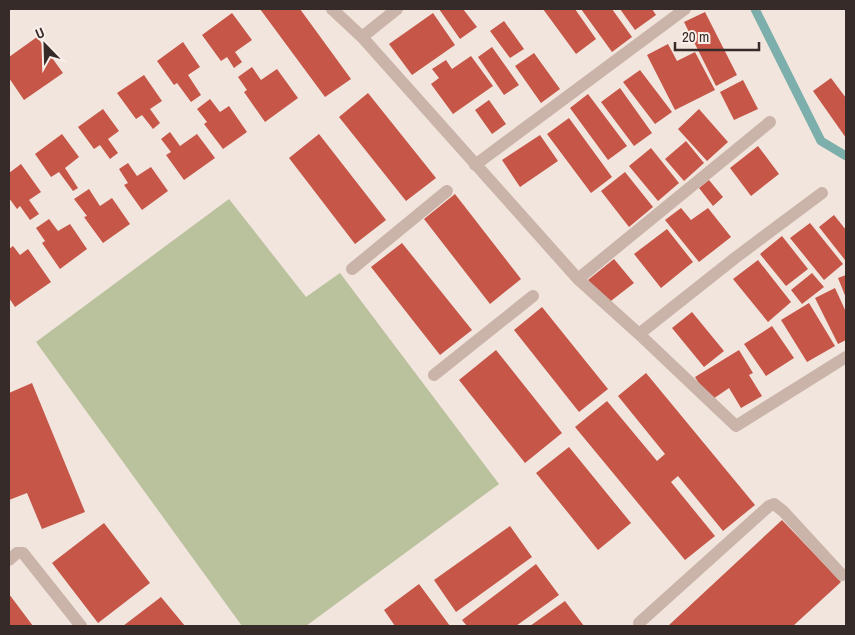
<svg xmlns="http://www.w3.org/2000/svg" width="855" height="635" font-family="'Archivo Narrow',sans-serif">
<rect width="100%" height="100%" fill="#f2e5dd"/>
<path fill="#bac19d" d="M229,199L306,297L340,273L499,484L306,626H242L36,342Z"/>
<g fill="none" stroke-linecap="round" stroke-linejoin="round">
<path stroke="#7cafab" stroke-width="9" d="M755,9L821,141L846,156"/>
</g>
<path fill="#c55648" d="M260,9H300L351,79L325,97Z
M439,9H463L477,27L460,39Z
M543,9H575L596,39L576,54Z
M581,9H612L632,37L612,52Z
M620,9H652L656,15L635,30Z
M705,12L737,75L716,86L684,22Z
M232,13L252,40L235,52L242,62L234,68L227,57L221,61L202,35Z
M433,13L455,45L412,75L389,44Z
M504,21L524,49L510,58L490,31Z
M37,37L63,73L24,100L9,78V57Z
M183,42L200,67L188,75L201,95L191,102L177,83L174,85L157,61Z
M668,44L677,61L695,52L715,90L675,110L647,55Z
M492,47L519,85L504,95L478,57Z
M534,53L560,89L541,103L515,66Z
M471,56L493,86L453,114L431,84L439,78L432,69L446,60L452,69Z
M252,67L261,80L277,69L298,98L265,122L244,92L247,90L238,77Z
M640,70L672,112L655,124L623,82Z
M144,75L162,101L150,109L160,123L153,129L142,115L136,119L117,93Z
M831,78L846,98V138L813,91Z
M743,80L758,109L734,120L720,92Z
M620,88L652,133L634,146L601,102Z
M368,93L436,178L406,201L339,117Z
M588,94L627,146L608,160L570,108Z
M210,99L220,112L229,106L247,132L223,149L204,124L207,122L197,109Z
M489,100L506,124L492,134L475,110Z
M103,109L119,131L108,139L118,153L110,159L100,145L94,149L78,127Z
M699,109L728,142L707,161L678,129Z
M569,118L612,177L591,193L547,134Z
M170,132L180,146L197,134L215,158L184,180L166,155L171,152L161,139Z
M62,134L79,157L65,168L78,188L73,191L59,172L51,177L35,154Z
M319,134L386,220L355,244L289,158Z
M540,135L558,161L520,187L502,160Z
M686,141L704,163L684,181L665,159Z
M758,146L779,174L751,196L730,168Z
M651,148L679,183L658,201L629,166Z
M128,163L137,176L151,167L168,191L142,210L124,185L128,183L119,169Z
M21,164L41,192L29,200L39,214L30,220L20,206L17,209L9,198V173Z
M625,172L653,207L629,227L601,191Z
M709,180L723,197L713,206L699,188Z
M89,189L100,206L112,198L130,224L103,243L84,217L87,216L74,199Z
M455,194L521,279L490,304L424,219Z
M681,208L691,220L708,208L731,237L699,262L665,220Z
M834,215L846,230V259L845,260L819,227Z
M49,219L58,231L70,224L87,249L60,269L42,243L45,241L36,228Z
M810,223L843,264L824,280L790,238Z
M667,229L693,262L661,288L634,254Z
M782,236L808,269L786,286L760,254Z
M402,243L472,330L440,355L371,267Z
M13,246L20,255L28,249L51,282L15,307L9,298V249Z
M614,259L634,283L607,304L588,280Z
M758,260L791,302L768,322L733,279Z
M812,273L824,287L802,304L791,290Z
M846,275V298L838,278Z
M835,288L846,312V340L838,344L815,298Z
M809,303L835,346L807,362L781,320Z
M542,307L608,389L579,412L514,330Z
M692,312L724,351L704,367L672,328Z
M772,326L794,358L766,376L744,344Z
M496,350L562,433L525,463L459,380Z
M739,350L753,373L749,375L762,396L741,408L729,388L710,401L695,377Z
M646,373L755,505L723,531L678,476L671,482L715,536L685,560L575,427L607,401L657,461L665,454L618,396Z
M32,383L85,512L42,529L27,493L9,500V393Z
M569,447L631,523L598,550L536,473Z
M782,520L841,582L793,626H668Z
M104,523L150,583L98,623L52,563Z
M510,526L532,557L456,612L434,580Z
M536,564L559,595L516,626H467L462,620Z
M419,584L450,626H395L384,610Z
M9,594L33,626H9Z
M161,597L185,626H123Z
M565,601L584,626H530Z"/>
<g fill="none" stroke-linecap="round" stroke-linejoin="round">
<path stroke="#cab4a9" stroke-width="12" d="M352,269L447,191
M434,375L533,296
M639,623L769,506L774,504L783,511L842,575"/>
<path stroke="#cab4a9" stroke-width="12" d="M332,9L362,37L578,279L639,334L736,426L846,357
M362,37L397,9
M475,165L685,9
M578,279L770,122
M639,334L735,258L822,193
M9,560L17,553H23L81,626"/>
</g>
<rect width="855" height="635" fill="none" stroke="#372b29" stroke-width="20"/>
<g transform="translate(45 45) rotate(337)" stroke="#faf0e9" stroke-width="4" paint-order="stroke">
<path d="M0-4L9 19L0 12L-9 19Z" fill="#372b29"/>
<text y="-8" font-size="14" font-weight="bold" text-anchor="middle" fill="#372b29">U</text>
</g>
<path d="M675 42v8h84v-8" fill="none" stroke="#372b29" stroke-width="2.5"/>
<text x="682" y="42" font-size="15" fill="#372b29" stroke="#faf0e9" stroke-width="4" paint-order="stroke">20 m</text>
</svg>
